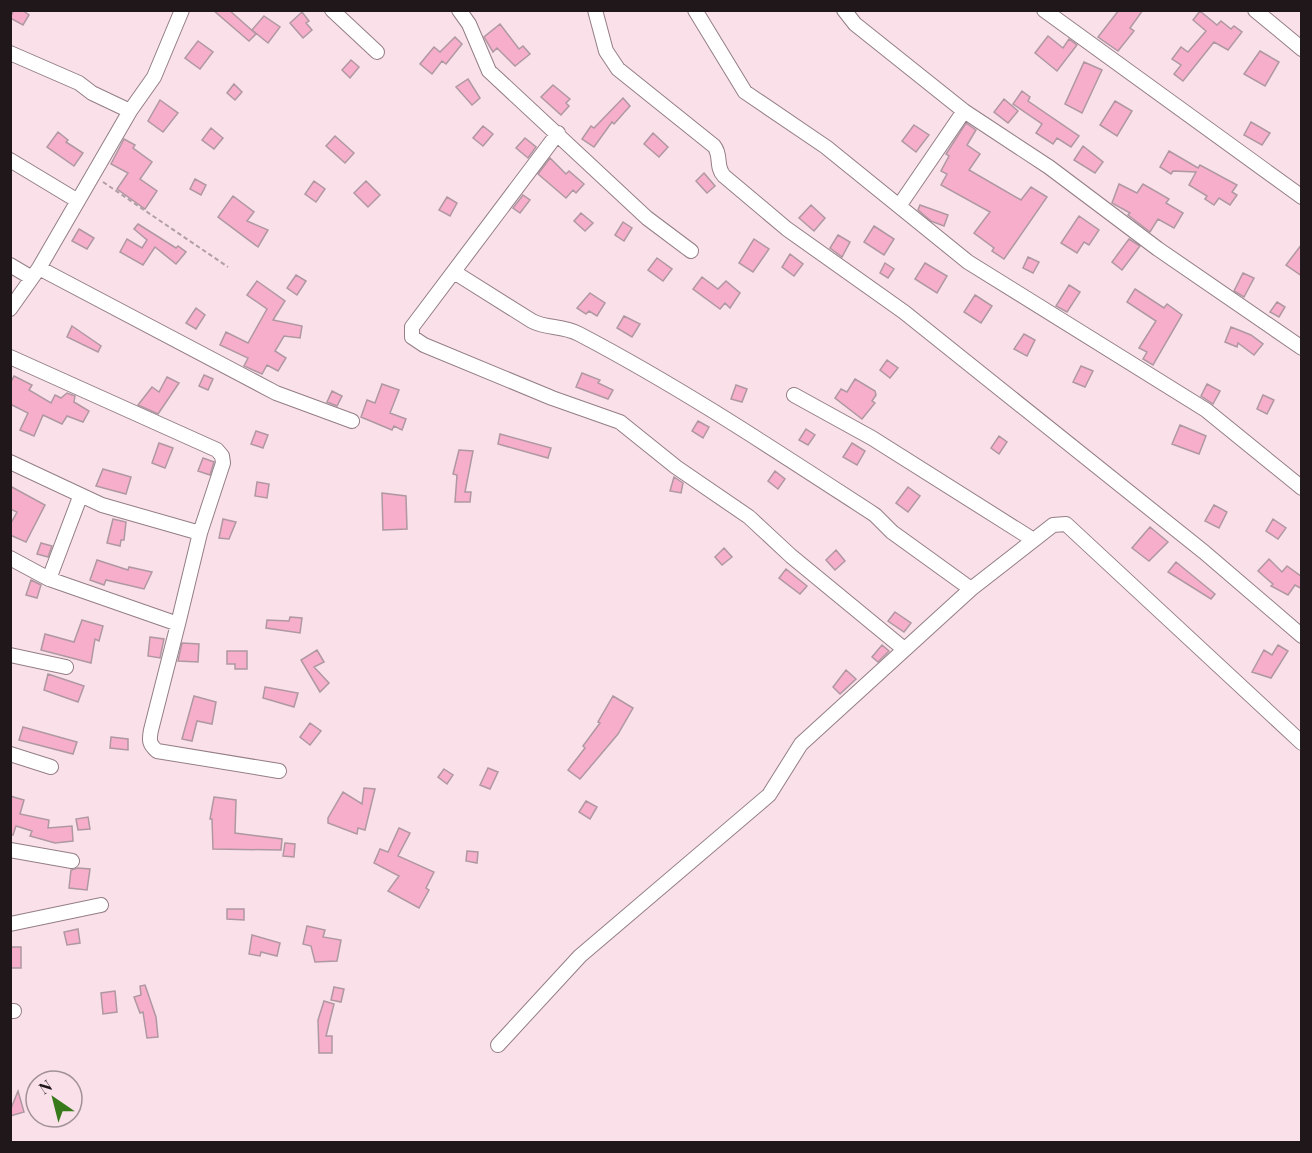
<svg xmlns="http://www.w3.org/2000/svg" width="1312" height="1153" font-family="'Playfair Display',serif">
<rect width="100%" height="100%" fill="#f9e0e9"/>
<path fill="#f6aecb" stroke="#af98a1" stroke-width="1.5" d="M14,10H22L29,15L23,25L10,18Z
M213,10H229L256,34L249,41Z
M1119,10H1143L1130,28L1134,31L1118,51L1098,37Z
M1200,11L1217,25L1221,21L1231,29L1234,26L1242,32L1228,50L1214,42L1183,81L1174,74L1181,65L1172,59L1181,47L1188,52L1206,31L1193,20Z
M302,12L309,21L306,23L312,30L303,38L290,23Z
M264,16L280,27L268,43L252,30Z
M500,24L519,49L523,46L530,54L515,66L497,48L493,52L484,37Z
M1048,36L1063,48L1069,39L1077,45L1057,71L1035,53Z
M455,37L462,44L446,64L442,61L432,74L420,64L434,47L440,52Z
M198,41L213,52L200,69L185,58Z
M1260,51L1279,62L1265,86L1244,74Z
M351,60L359,67L350,78L342,70Z
M1084,62L1102,70L1082,113L1065,104Z
M468,79L480,98L472,105L456,87Z
M234,84L242,92L235,100L227,93Z
M553,85L570,99L566,103L569,106L561,115L541,97Z
M1022,91L1030,97L1028,101L1079,136L1071,147L1057,138L1053,144L1036,133L1042,124L1013,104Z
M623,98L630,106L614,124L612,122L594,147L582,139L591,126L594,128Z
M1004,99L1018,111L1008,123L994,112Z
M160,100L178,113L163,132L148,121Z
M1115,101L1132,111L1117,136L1100,125Z
M1251,122L1270,133L1262,145L1244,135Z
M966,123L976,130L967,145L980,154L969,170L1021,200L1031,187L1047,197L1004,259L992,251L994,248L974,233L990,212L941,185L947,174L941,171L949,156L946,154Z
M914,125L929,135L916,152L902,141Z
M483,126L493,134L483,146L473,138Z
M211,128L223,138L214,149L202,140Z
M58,132L68,140L66,142L83,153L74,166L47,147Z
M653,133L668,147L659,157L644,144Z
M335,136L354,153L345,163L326,146Z
M525,138L536,147L528,158L516,148Z
M124,139L135,145L133,148L152,162L140,179L157,191L145,209L117,189L128,173L111,164Z
M1083,146L1103,162L1095,173L1074,160Z
M1169,151L1198,168L1200,165L1237,185L1232,192L1237,195L1230,205L1219,198L1214,205L1205,199L1207,196L1189,185L1196,172L1173,171L1171,174L1160,167Z
M550,158L566,174L569,171L584,184L576,193L573,190L566,198L538,174Z
M704,173L715,186L707,193L696,181Z
M195,179L206,185L201,195L190,189Z
M314,181L325,189L316,202L305,194Z
M366,181L380,195L368,207L354,193Z
M1119,184L1137,193L1143,184L1169,199L1166,203L1183,213L1174,228L1158,219L1150,232L1128,215L1130,213L1112,203Z
M523,195L530,200L520,213L513,208Z
M233,196L254,212L247,221L268,230L258,247L218,217Z
M447,197L457,203L450,216L439,210Z
M811,205L825,218L814,231L799,218Z
M920,205L948,215L944,226L931,221L918,210Z
M581,213L593,223L585,231L574,221Z
M1079,216L1099,230L1089,245L1084,242L1077,253L1061,243Z
M623,222L632,228L624,241L615,235Z
M138,224L176,248L178,246L186,252L176,264L155,247L143,265L120,252L127,239L142,248L147,240L134,229Z
M874,226L894,239L884,255L864,242Z
M79,229L94,238L87,249L72,241Z
M838,235L850,242L842,257L830,248Z
M754,239L769,249L753,272L739,263Z
M1129,239L1140,246L1122,270L1112,262Z
M1302,244V276L1286,265Z
M790,254L803,264L794,276L782,267Z
M1028,257L1039,262L1033,273L1023,268Z
M657,258L672,269L663,281L648,270Z
M885,263L894,269L888,278L880,273Z
M925,263L947,276L937,293L915,279Z
M1243,273L1254,278L1244,297L1234,291Z
M296,275L306,281L297,295L287,288Z
M702,277L718,289L726,281L740,293L730,308L725,303L720,309L693,289Z
M257,281L285,301L273,320L302,326L300,338L284,336L275,351L286,358L278,371L267,365L262,374L244,366L248,358L220,345L226,332L248,343L267,309L247,295Z
M1069,285L1080,292L1067,312L1056,306Z
M1135,289L1164,308L1167,304L1182,315L1153,365L1143,359L1147,352L1139,348L1156,321L1127,302Z
M590,293L605,303L597,316L589,311L586,314L577,308Z
M975,295L992,306L981,323L964,312Z
M1277,302L1285,307L1279,317L1270,312Z
M196,308L205,315L196,329L186,323Z
M624,316L640,324L632,337L617,328Z
M72,326L101,346L98,352L67,337Z
M1231,327L1251,335L1263,344L1254,355L1238,343L1237,347L1225,342Z
M1024,334L1035,340L1027,356L1014,349Z
M887,360L898,368L890,378L880,370Z
M1081,366L1093,371L1085,387L1073,382Z
M582,373L600,380L598,383L613,390L608,399L576,387Z
M204,375L213,379L208,390L199,386Z
M14,376L32,385L29,390L51,403L55,395L61,398L67,393L75,396L74,402L89,411L83,422L67,416L62,424L43,415L34,436L20,430L28,413L10,404V384Z
M167,377L179,383L158,414L138,405L152,387L159,392Z
M855,379L875,391L876,395L872,401L875,403L862,419L835,398L841,389L847,392Z
M382,384L399,390L390,413L406,419L402,430L394,426L392,430L361,417L367,400L375,403Z
M1207,384L1220,391L1213,404L1201,396Z
M736,385L747,389L742,402L731,399Z
M332,391L342,396L337,406L327,402Z
M1263,395L1274,400L1267,414L1257,409Z
M698,421L709,427L703,438L692,431Z
M1180,425L1206,436L1199,454L1172,444Z
M806,429L815,435L808,445L799,440Z
M256,431L268,435L263,448L251,444Z
M500,434L551,448L548,458L498,444Z
M999,436L1007,442L999,454L991,448Z
M159,443L173,448L165,468L152,463Z
M852,443L865,451L857,465L843,457Z
M459,450L473,451L465,492H471L470,502H455L457,475L453,474Z
M203,458L214,462L210,475L198,471Z
M103,469L131,477L126,494L96,486Z
M775,471L785,479L778,489L768,481Z
M674,477L683,483L681,493L670,491Z
M257,482L269,484L267,498L255,496Z
M10,486L45,505L26,542L10,535V525L17,512L10,509Z
M908,487L920,496L908,512L896,503Z
M382,493L406,496L407,529L383,530Z
M1214,505L1227,512L1219,528L1205,521Z
M113,519L126,522L124,540H121L120,546L107,543Z
M223,519L236,522L229,539L219,538Z
M1273,519L1286,528L1278,539L1266,531Z
M1150,527L1168,542L1149,561L1132,548Z
M41,543L52,546L48,557L37,554Z
M724,548L732,557L722,565L715,557Z
M836,550L845,561L835,570L826,560Z
M1269,559L1282,572L1287,566L1302,577V589L1295,585L1288,595L1271,586L1273,584L1258,571Z
M97,560L128,570L129,567L152,572L144,589L106,580L104,585L90,580Z
M1176,562L1215,594L1211,599L1168,572Z
M786,569L807,586L800,594L779,578Z
M31,580L41,585L37,598L26,595Z
M895,612L911,623L904,632L888,621Z
M290,617L302,618L300,633L266,628L267,620L289,621Z
M82,620L103,626L99,641L95,639L91,663L41,650L45,634L74,642Z
M150,637L164,639L160,658L148,656Z
M182,643L199,644L198,662L178,661Z
M882,645L889,651L878,662L872,657Z
M1278,645L1288,651L1271,678L1252,672L1264,650L1272,655Z
M317,650L324,662L314,667L329,683L320,692L301,660Z
M227,651H247V669H235V664H227Z
M846,670L856,679L840,694L833,687Z
M48,674L84,686L78,702L44,690Z
M265,687L298,693L294,707L263,698Z
M194,696L216,702L212,724L197,721L192,741L182,739Z
M613,696L633,708L618,734L580,779L568,770L585,748L583,746L600,723L598,722Z
M310,723L321,731L310,745L300,737Z
M23,727L77,742L73,754L19,740Z
M111,737L128,739V750L110,748Z
M488,768L498,772L490,789L480,785Z
M444,769L453,775L447,784L438,777Z
M364,788L375,789L365,830L358,828L357,834L328,823V818L343,792L362,804Z
M10,796L24,800L20,814L49,820L48,828L72,826L73,841L55,843L30,836L32,831L16,826L13,835L10,834Z
M214,797L236,800L235,833L282,839L281,850L213,849L212,819H210Z
M586,801L597,807L590,819L579,812Z
M88,817L90,829L78,830L76,819Z
M399,828L410,833L398,856L434,872L426,888L429,890L419,908L388,891L399,876L374,863L380,849L388,852Z
M285,843L295,844L294,857L283,856Z
M467,851L478,852L477,863L466,861Z
M78,868L90,869L87,890L69,888L71,870Z
M227,909H244V920L227,919Z
M307,926L325,930L323,937L341,940L337,961L315,962L311,946L303,944Z
M78,929L80,943L67,945L64,932Z
M252,935L280,943L277,956L261,952L260,956L249,954Z
M10,947H21V968H10Z
M145,985L156,1017L158,1037L147,1038L143,1012L140,1013L134,997L141,995L140,986Z
M334,987L344,989L341,1002L331,1000Z
M115,991L117,1012L103,1014L101,993Z
M324,1001L334,1004L326,1036H332V1053H319L318,1020Z
M18,1091L24,1112L10,1116V1111Z"/>
<g fill="none" stroke-linecap="round" stroke-linejoin="round">
<defs>
<path id="street" d="M332,10L377,52
M459,10L469,24L489,71L647,218L691,251
M595,10L606,51L618,69L714,146C722,156 715,166 724,176L787,229L904,312L1204,552L1302,636
M695,10L745,92L826,147L968,262L1206,410L1302,488
M844,10L855,24L964,111L1049,167L1158,249L1302,348
M1044,10L1302,197
M1255,10L1302,49
M10,53L79,83L92,93L130,111
M558,133L412,327V337L424,345L552,398L620,422L676,467L749,517L791,556L904,649
M10,160L78,201
M899,206L964,111
M10,265L32,278
M39,268L276,393L352,421
M454,272L532,321C547,329 562,325 579,334C682,388 778,452 875,515L892,532L971,589
M10,309L39,268L130,111L154,77L182,10
M10,357L217,450L222,456L223,463L200,533L178,624L49,579
M794,395L872,438L1032,539
M10,462L102,505L200,533
M10,558L49,579L80,497
M178,624L151,730C149,740 149,744 157,751L279,771
M10,655L66,667
M10,754L51,767
M10,850L72,861
M10,924L101,905
M10,1011H14
M498,1045L580,956L769,795L801,744L971,589L1053,525L1066,524L1302,743"/>
</defs>
<use href="#street" stroke="#947e86" stroke-width="16"/>
<path stroke="#b29ea5" stroke-width="2" stroke-dasharray="4.5 3" stroke-linecap="butt" d="M103,182L228,267"/>
<use href="#street" stroke="#fff" stroke-width="14"/>
</g>
<rect width="1312" height="1153" fill="none" stroke="#20171b" stroke-width="24"/>
<g transform="translate(54 1099) rotate(325)"><circle r="28" fill="#f9e0e9" stroke="#a29097" stroke-width="1.5"/>
<path d="M0-4.5L10 22L0 15L-10 22Z" fill="#387a1a"/>
<text y="-9" font-size="16" font-weight="bold" text-anchor="middle" fill="#20171b">N</text>
</g>
</svg>
